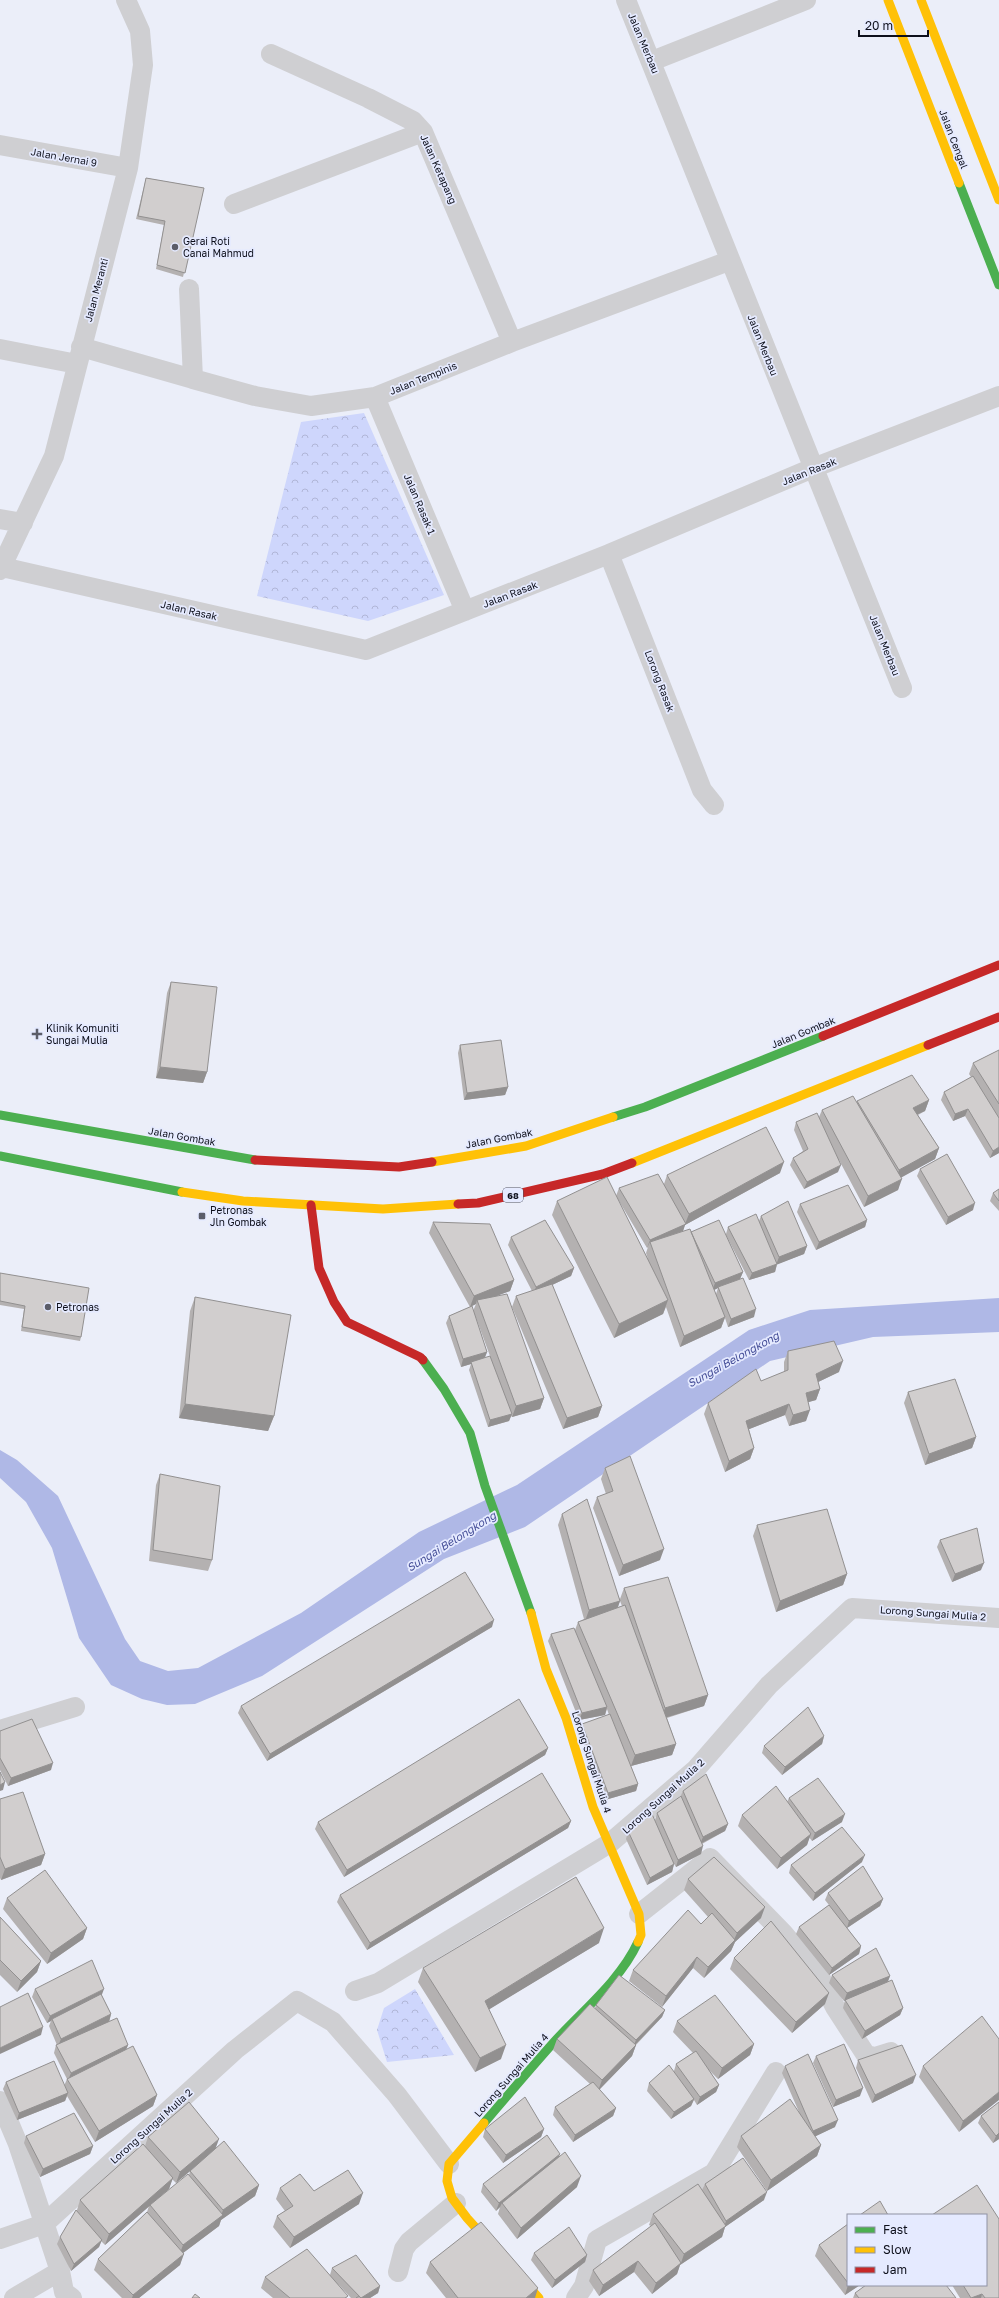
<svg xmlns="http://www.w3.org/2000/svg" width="999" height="2298" font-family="'Golos Text',sans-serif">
<defs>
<pattern id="forest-crowns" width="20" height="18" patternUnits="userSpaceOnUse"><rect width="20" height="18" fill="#ced6fc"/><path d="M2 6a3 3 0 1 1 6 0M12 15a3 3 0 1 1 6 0" fill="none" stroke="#b0b6d7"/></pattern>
</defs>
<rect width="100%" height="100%" fill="#ebeef9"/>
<path fill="url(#forest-crowns)" d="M364,413L444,595L368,621L257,596L301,422Z
M415,1989L454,2055L387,2062L377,2030L384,2008Z"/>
<path fill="#afb8e6" d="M999,1298V1332L873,1337L770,1361L525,1527L444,1559L262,1676L195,1704L167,1705L142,1699L111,1685L79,1638L52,1548L26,1502L0,1478V1450L17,1460L58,1496L125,1639L140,1661L168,1671L198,1668L301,1613L419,1532L517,1485L749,1330L810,1310Z"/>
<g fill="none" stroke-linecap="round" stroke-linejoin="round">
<path stroke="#cfcfd2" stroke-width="20" d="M626,0L902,688
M271,54L368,98L413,121L423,132L512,342
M652,61L806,0
M0,145L128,168
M234,204L423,132
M189,289L193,379L255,396L311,406L375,397L512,342L729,261
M81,347L193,379
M0,349L77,364
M375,397L465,611
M0,519L23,523
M609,554L702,790L714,805
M2,567L366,650L609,554L813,468L999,396
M0,570L54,456L128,168L143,65L140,31L126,0
M0,1730L75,1707
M639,1914L710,1858L783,1933L820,1977L835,2007L866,2055L875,2057L891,2052
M355,1991L378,1983L610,1843L696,1769L769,1685L852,1608L999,1618
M0,2101L18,2144L60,2271L64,2292L72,2298
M0,2239L44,2224L235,2050L297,2001L333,2022L397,2095L449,2164
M398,2272L404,2249L409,2242L456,2203
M14,2298L60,2271
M576,2298L584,2286L597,2240L714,2173L776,2072"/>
<path stroke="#4caf50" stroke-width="9" d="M959,183L999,285
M0,1115L255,1160
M613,1117L645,1107L823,1036
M0,1156L182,1192
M423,1360L444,1389L470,1433L485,1486L531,1613
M484,2123C507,2096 530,2069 554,2042C582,2011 620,1981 638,1942"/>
<path stroke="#ffc107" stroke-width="9" d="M888,0L959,183
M921,0L999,200
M432,1162L526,1146L613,1117
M632,1163L928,1045
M182,1192L243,1201L383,1209L458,1204
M531,1613L546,1669L566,1718L593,1807L639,1914L641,1935L638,1942
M484,2123L449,2164L447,2181L452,2198L467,2218L539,2298"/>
<path stroke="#c62828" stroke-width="9" d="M823,1036L999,965
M928,1045L999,1017
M255,1160L399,1167L432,1162
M458,1204L478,1203L603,1174L632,1163
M311,1205L319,1268L334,1302L347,1322L420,1357L423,1360"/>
</g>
<path fill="#b4b1b1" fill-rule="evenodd" d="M146,178L204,188L183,277L156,269L164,225L136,219Z
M171,982L207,1072L203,1083L156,1078L167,993Z
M460,1045L508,1087L505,1095L464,1100L458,1053Z
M999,1050V1153L990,1158L965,1116L953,1121L941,1100L944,1092L971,1077L969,1074L973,1063Z
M929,1100L925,1111L918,1115L939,1148L935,1159L901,1177L898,1190L864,1207L839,1160L838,1172L804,1189L790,1165L793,1158L803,1151L794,1130L796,1122L819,1117L822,1110L856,1102L857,1101Z
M920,1169L973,1210L946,1225L917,1176Z
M780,1173L685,1225L683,1231L726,1234L728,1227L759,1221L761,1216L807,1246L804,1254L777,1264L775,1272L749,1280L726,1235L743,1272L740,1279L754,1317L728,1327L725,1318L721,1328L680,1347L666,1307L663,1314L614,1338L552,1215L557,1201L616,1196L619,1188L664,1184L667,1175ZM616,1196L647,1248L648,1247L646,1253L648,1259ZM718,1288L716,1294L714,1290Z
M999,1189V1211L990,1201L993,1193Z
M800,1204L867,1220L865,1227L816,1250L797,1212Z
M433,1222L514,1280L510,1291L498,1295L544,1398L540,1409L512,1417L511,1416L509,1421L488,1427L469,1370L471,1364L461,1367L446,1323L449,1316L470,1307L429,1233ZM476,1304L473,1311L472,1306ZM475,1315L490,1356L485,1358L487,1352Z
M511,1237L574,1268L571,1276L552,1285L602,1406L598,1417L563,1429L512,1307L516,1296L532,1291L508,1245Z
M0,1273L81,1337L80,1341L21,1331L24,1309L0,1305Z
M195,1297L274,1416L268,1431L179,1418L190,1311Z
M788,1351L839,1372L818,1382L820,1389L816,1400L808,1402L806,1421L789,1426L785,1415L749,1429L754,1448L750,1459L725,1472L704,1414L708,1403L784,1372V1362Z
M908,1392L976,1437L972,1448L925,1465L904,1403Z
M605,1468L660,1560L619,1576L593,1508L597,1497L606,1494L601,1479Z
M160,1474L212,1560L208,1571L149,1561L156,1485Z
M562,1514L620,1599L624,1588L708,1695L704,1706L667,1718L676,1744L672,1755L631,1766L638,1784L636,1791L605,1800L579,1731L582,1724L609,1715L607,1709L605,1715L579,1720L548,1641L551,1634L575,1630L578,1622L584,1619L558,1525ZM620,1601L622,1606L618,1607Z
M757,1525L847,1574L843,1585L776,1612L753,1536Z
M940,1540L981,1570L952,1582L937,1547Z
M492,1627L267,1761L238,1713L241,1706Z
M0,1731L51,1770L8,1786L0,1770Z
M824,1736L822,1744L782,1775L762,1753L764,1746Z
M548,1748L545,1755L344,1877L315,1829L318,1822Z
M683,1791L728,1824L725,1831L702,1844L701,1854L676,1867L674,1864L672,1872L647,1885L626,1839L628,1831L655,1820L657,1813L680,1797Z
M789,1798L842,1822L812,1841L809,1837L807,1845L777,1869L738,1826L742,1815L787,1802Z
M0,1799L45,1854L41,1865L1,1880L0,1878Z
M571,1821L568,1828L367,1950L337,1902L340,1895Z
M862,1862L813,1901L789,1873L791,1865Z
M688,1879L761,1918L735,1942L731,1951L704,1978L693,1968L662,2007L629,1981L633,1970L701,1924L708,1917L684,1890Z
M828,1893L883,1899L880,1906L847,1928L861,1946L859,1954L829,1975L796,1934L799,1927L829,1905L825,1900Z
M7,1898L87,1928L83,1939L47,1964L3,1909Z
M0,1917L41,1961L37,1972L17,1992L0,1975Z
M599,1943L489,2009L501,2059L475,2072L418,1982L423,1968Z
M734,1958L825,2004L792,2033L730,1969Z
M832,1975L890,1976L888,1982L903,2008L900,2015L862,2039L843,2008L845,2000L851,1998L844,2001L829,1983Z
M35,1989L102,1996L111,2014L109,2022L128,2045L126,2050L157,2095L153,2106L95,2142L67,2096L65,2101L17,2120L3,2089L6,2082L64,2086L67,2079L54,2053L56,2045H57L49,2026L51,2021L47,2023L32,1997Z
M596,2005L665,2010L662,2017L636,2045L632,2056L599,2090L616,2108L613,2116L573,2142L553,2115L555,2107L590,2084L553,2050L557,2039L595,2008Z
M677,2021L754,2044L750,2055L718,2079L709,2070L719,2085L716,2092L697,2105L694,2100L691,2106L671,2119L647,2091L649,2083L674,2071L676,2064L693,2053L673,2032Z
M999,2039L959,2132L919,2077L923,2066Z
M816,2056L860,2096L833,2107L813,2063Z
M858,2060L913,2083L872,2103L856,2068Z
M785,2066L835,2127L815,2136L821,2145L817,2156L767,2191L737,2147L741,2136L799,2112L782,2073Z
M999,2102V2139L993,2143L978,2123L981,2116Z
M485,2129H544L541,2137L503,2163L483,2137Z
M26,2136L93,2146L90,2154L40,2177L24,2143Z
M148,2137L216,2148L259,2185L255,2196L221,2220L219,2226L183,2253L180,2265L139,2298H122L94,2270L98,2259L147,2212L149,2206L105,2245L101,2241L99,2247L71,2271L57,2244L60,2237L77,2210L80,2200L145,2146ZM190,2171L189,2175L154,2202L169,2189L172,2179L176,2183Z
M560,2154L558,2158L577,2187L517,2239L498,2214L500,2207L496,2211L481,2192L483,2184Z
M705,2184L764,2200L725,2227L722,2237L680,2265L677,2274L652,2294L634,2272L599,2296L589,2281L593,2270L651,2226L649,2225L653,2214L702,2190Z
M280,2188L314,2191L359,2204L290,2248L273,2227L277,2216L285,2211L276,2199Z
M848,2224V2285H860L845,2295L815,2256L819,2245Z
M534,2253L587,2255L585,2262L552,2288L531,2260Z
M430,2262L535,2298H446L426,2273Z
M332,2268L380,2286L378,2293L370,2298H351L338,2284L347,2298H273L261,2288L265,2277L330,2275Z
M952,2285H986L999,2298H960Z
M855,2293L956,2298H853Z"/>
<path fill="#929090" d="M160,1067L207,1072L203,1083L156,1078Z
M508,1087L505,1095L464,1100L467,1093Z
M929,1100L925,1111L909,1118L913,1108Z
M968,1109L965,1116L953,1121L955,1114Z
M999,1147V1153L990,1158L993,1151Z
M939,1148L935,1159L895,1181L899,1170Z
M784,1162L780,1173L685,1225L683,1231L650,1242L647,1248L650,1240L685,1224L689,1214Z
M841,1165L838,1172L804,1189L807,1182Z
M902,1179L898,1190L864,1207L868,1196Z
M975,1203L973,1210L946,1225L948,1217Z
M867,1220L865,1227L816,1250L819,1242Z
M807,1246L804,1254L776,1265L779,1257Z
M777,1264L775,1272L749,1280L752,1273Z
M574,1268L571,1276L533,1294L536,1287Z
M743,1272L740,1279L718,1287V1288L712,1291L715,1283Z
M514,1280L510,1291L478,1303L477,1300L476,1304L470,1307L474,1296Z
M668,1300L663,1314L614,1338L619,1324Z
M756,1309L754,1317L728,1327L731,1319Z
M725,1317L721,1328L680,1347L684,1336Z
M487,1352L484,1359L471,1362V1364L461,1367L463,1359Z
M843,1361L839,1372L812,1385L816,1374Z
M820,1389L816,1400L802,1404L806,1393Z
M544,1398L540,1409L512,1417L516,1406Z
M185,1404L274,1416L268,1431L179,1418Z
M789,1404L785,1415L742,1432L746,1421Z
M602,1406L598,1417L563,1429L567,1418Z
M810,1410L806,1421L789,1426L793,1415Z
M512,1414L509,1421L488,1427L490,1420Z
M976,1437L972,1448L925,1465L929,1454Z
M754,1448L750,1459L725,1472L729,1461Z
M664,1549L660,1560L619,1576L623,1565Z
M984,1563L981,1570L952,1582L955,1574Z
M847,1574L843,1585L776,1612L780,1601Z
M620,1601L616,1612L585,1621L589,1610Z
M494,1620L492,1627L267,1761L270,1754Z
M708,1695L704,1706L661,1719L665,1708Z
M607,1707L605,1715L579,1720L582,1713Z
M824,1736L822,1744L782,1775L785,1767Z
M676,1744L672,1755L631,1766L635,1755Z
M548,1748L545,1755L344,1877L347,1870Z
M53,1763L51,1770L8,1786L11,1778Z
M5,1782L3,1790L0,1791V1785Z
M638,1784L636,1791L605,1800L608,1793Z
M845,1814L842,1822L812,1841L815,1833Z
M571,1821L568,1828L367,1950L370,1943Z
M728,1824L725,1831L700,1844L703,1837Z
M811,1834L807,1845L777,1869L781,1858Z
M703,1846L701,1854L676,1867L678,1860Z
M45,1854L41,1865L1,1880L5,1869Z
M865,1855L862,1862L813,1901L815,1893Z
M674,1864L672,1872L647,1885L650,1878Z
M883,1899L880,1906L847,1928L849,1921Z
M765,1907L761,1918L735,1942L731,1951L704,1978L708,1967L733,1942L737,1933Z
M87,1928L83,1939L47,1964L51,1953Z
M604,1928L599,1943L480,2015L485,2001Z
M861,1946L859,1954L829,1975L832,1968Z
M697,1957L693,1968L662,2007L666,1996Z
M41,1961L37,1972L17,1992L21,1981Z
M890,1976L887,1983L844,2001L847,1993Z
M104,1989L101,1997L52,2019L51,2021L47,2023L50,2016Z
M829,1993L825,2004L792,2033L796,2022Z
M903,2008L900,2015L862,2039L865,2031Z
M665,2010L662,2017L633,2047L636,2040Z
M111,2014L109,2022L58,2046L61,2039Z
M43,2027L41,2035L0,2054V2048Z
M754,2044L750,2055L718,2079L722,2068Z
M128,2045L125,2052L68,2080L71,2073Z
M506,2045L501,2059L475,2072L480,2058Z
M636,2045L632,2056L598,2091L602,2080Z
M916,2075L913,2083L872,2103L875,2095Z
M719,2085L716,2092L697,2105L700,2097Z
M863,2088L860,2096L833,2107L836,2100Z
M999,2092V2100L959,2132L963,2121Z
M68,2093L65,2101L17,2120L19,2113Z
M157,2095L153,2106L95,2142L99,2131Z
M694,2099L691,2106L671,2119L674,2112Z
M616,2108L613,2116L573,2142L575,2135Z
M838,2120L835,2127L810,2139L813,2131Z
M544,2129L541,2137L503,2163L506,2155Z
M999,2133V2139L993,2143L996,2136Z
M219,2139L215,2150L176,2183L180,2172Z
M821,2145L817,2156L767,2191L771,2180Z
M93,2146L90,2154L40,2177L43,2169Z
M560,2154L557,2161L502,2203L500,2207L496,2211L499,2203Z
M581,2176L577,2187L517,2239L521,2228Z
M173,2178L169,2189L105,2245L109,2234Z
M259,2185L255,2196L221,2220L219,2226L179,2256L183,2245L221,2216L223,2210Z
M767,2192L764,2200L725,2227L722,2237L680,2265L677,2274L652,2294L656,2283L681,2263L684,2254L724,2227L726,2221Z
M363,2193L359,2204L290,2248L294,2237Z
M102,2240L99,2247L71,2271L74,2264Z
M184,2254L180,2265L139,2298H132L133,2295Z
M587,2255L585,2262L552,2288L555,2280Z
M638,2261L634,2272L599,2296L603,2285Z
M848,2285H860L845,2295Z
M380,2286L378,2293L370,2298H361Z
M538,2288L535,2298H526Z
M982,2294L981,2298H971Z"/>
<path fill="#d1cece" stroke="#929090" d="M146,178L204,188L185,273L157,265L165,221L138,216Z
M171,982L217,987L207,1072L160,1067Z
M501,1040L508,1087L467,1093L460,1045Z
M999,1050V1104L973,1063Z
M912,1075L929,1100L913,1108L939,1148L899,1170L857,1101Z
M973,1076L999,1118V1147L993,1151L968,1109L955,1114L944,1092Z
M853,1096L902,1179L868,1196L822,1110Z
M817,1113L841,1165L807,1182L793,1158L808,1149L796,1122Z
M766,1127L784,1162L689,1214L667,1175Z
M947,1154L975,1203L948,1217L920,1169Z
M658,1174L686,1224L650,1240L619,1188Z
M607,1177L668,1300L619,1324L557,1201Z
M848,1185L867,1220L819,1242L800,1204Z
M999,1189V1201L993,1193Z
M788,1201L807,1246L779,1257L761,1216Z
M756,1214L777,1264L752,1273L728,1227Z
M545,1220L574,1268L536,1287L511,1237Z
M719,1220L743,1272L715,1283L691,1232Z
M433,1222L490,1224L514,1280L474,1296Z
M690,1229L725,1317L684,1336L650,1242Z
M0,1273L89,1288L81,1337L22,1327L25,1306L0,1301Z
M743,1278L756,1309L731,1319L718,1287Z
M552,1284L602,1406L567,1418L516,1296Z
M507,1294L544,1398L516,1406L477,1300Z
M195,1297L291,1315L274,1416L185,1404Z
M472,1306L487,1352L463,1359L449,1316Z
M834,1341L843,1361L816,1374L820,1389L806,1393L810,1410L793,1415L789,1404L746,1421L754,1448L729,1461L708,1403L756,1369L761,1381L788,1370V1351Z
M490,1356L512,1414L490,1420L471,1362Z
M955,1379L976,1437L929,1454L908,1392Z
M630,1456L664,1549L623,1565L597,1497L613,1491L605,1468Z
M160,1474L220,1486L212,1560L153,1550Z
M587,1499L620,1601L589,1610L562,1514Z
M827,1509L847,1574L780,1601L757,1525Z
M977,1528L984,1563L955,1574L940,1540Z
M465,1572L494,1620L270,1754L241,1706Z
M668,1577L708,1695L665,1708L624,1588Z
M625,1605L676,1744L635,1755L578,1622Z
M574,1628L607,1707L582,1713L551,1634Z
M519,1699L548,1748L347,1870L318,1822Z
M808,1707L824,1736L785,1767L764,1746Z
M610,1714L638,1784L608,1793L582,1724Z
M32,1719L53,1763L11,1778L0,1758V1731Z
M0,1772L5,1782L0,1785Z
M542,1773L571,1821L370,1943L340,1895Z
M706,1774L728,1824L703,1837L683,1791Z
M818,1778L845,1814L815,1833L789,1798Z
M776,1786L811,1834L781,1858L742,1815Z
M23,1792L45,1854L5,1869L0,1857V1799Z
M681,1796L703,1846L678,1860L657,1813Z
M652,1814L674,1864L650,1878L628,1831Z
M842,1827L865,1855L815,1893L791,1865Z
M714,1857L765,1907L737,1933L688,1879Z
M863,1866L883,1899L849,1921L828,1893Z
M45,1870L87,1928L51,1953L7,1898Z
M576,1877L604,1928L485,2001L506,2045L480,2058L423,1968Z
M829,1905L861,1946L832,1968L799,1927Z
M688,1910L701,1924L712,1913L735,1940L708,1967L697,1957L666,1996L633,1970Z
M0,1917L41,1961L21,1981L0,1960Z
M771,1921L829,1993L796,2022L734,1958Z
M876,1948L890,1976L847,1993L832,1975Z
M92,1960L104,1989L50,2016L35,1989Z
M619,1975L665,2010L636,2040L596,2005Z
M892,1980L903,2008L865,2031L845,2000Z
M28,1993L43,2027L0,2048V2007Z
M101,1994L111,2014L61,2039L52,2019Z
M715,1995L754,2044L722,2068L677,2021Z
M590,2004L636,2045L602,2080L557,2039Z
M982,2016L999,2039V2092L963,2121L923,2066Z
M117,2018L128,2045L71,2073L56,2045Z
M844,2044L863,2088L836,2100L816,2056Z
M902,2045L916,2075L875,2095L858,2060Z
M133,2046L157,2095L99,2131L67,2079Z
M696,2051L719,2085L700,2097L676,2064Z
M808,2054L838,2120L813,2131L785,2066Z
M54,2061L68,2093L19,2113L6,2082Z
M669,2065L694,2099L674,2112L649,2083Z
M593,2082L616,2108L575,2135L555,2107Z
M525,2097L544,2129L506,2155L485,2129Z
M790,2099L821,2145L771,2180L741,2136Z
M189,2102L219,2139L180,2172L148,2137Z
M999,2102V2133L996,2136L981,2116Z
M74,2113L93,2146L43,2169L26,2136Z
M547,2135L560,2154L499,2203L483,2184Z
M224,2141L259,2185L223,2210L190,2171Z
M143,2144L173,2178L109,2234L80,2200Z
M565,2152L581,2176L521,2228L502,2203Z
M743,2158L767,2192L726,2221L705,2184Z
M348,2170L363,2193L294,2237L277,2216L293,2206L280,2188L300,2174L314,2191Z
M188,2174L223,2215L183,2245L150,2205Z
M698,2184L726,2226L684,2254L653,2214Z
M977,2185L999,2219V2298H985L982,2294L971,2298L963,2285H986V2215H932Z
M880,2201L888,2215H860Z
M76,2210L102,2240L74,2264L60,2237Z
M147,2212L184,2254L133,2295L98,2259Z
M481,2222L538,2288L526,2298H458L430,2262Z
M655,2223L681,2263L656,2283L638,2261L603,2285L593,2270Z
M848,2224V2283L819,2245Z
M569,2227L587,2255L555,2280L534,2253Z
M307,2249L348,2296L345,2298H290L265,2277Z
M356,2255L380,2286L361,2298L332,2268Z
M866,2285H946L956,2298H859L855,2293Z
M195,2294L200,2298H192Z
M359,2296L361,2298H356Z"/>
<g fill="#5b5d69" stroke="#e5eaff" stroke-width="1.5">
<circle cx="175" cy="247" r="4"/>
<path d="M35 1028h4v4h4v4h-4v4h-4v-4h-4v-4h4z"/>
<rect x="198" y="1212" width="8" height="8" rx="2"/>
<circle cx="48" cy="1307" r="4"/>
</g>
<g text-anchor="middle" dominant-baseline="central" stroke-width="3.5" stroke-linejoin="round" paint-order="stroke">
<rect fill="#e5eaff" stroke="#4e515f" stroke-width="1" x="503" y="1188" width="20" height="14" rx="3"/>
<g font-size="9" font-weight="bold" fill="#0d0f1b">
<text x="513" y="1195">68</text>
</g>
<g font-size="10" fill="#0d0f1b" stroke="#e5eaff">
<text transform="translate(644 43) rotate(67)">Jalan Merbau</text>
<text transform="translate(954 139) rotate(69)">Jalan Cengal</text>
<text transform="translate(64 157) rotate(10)">Jalan Jernai 9</text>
<text transform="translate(439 169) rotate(66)">Jalan Ketapang</text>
<text transform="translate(96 290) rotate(-75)">Jalan Meranti</text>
<text transform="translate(763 345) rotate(68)">Jalan Merbau</text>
<text transform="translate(423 378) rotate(-22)">Jalan Tempinis</text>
<text transform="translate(809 471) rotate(-22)">Jalan Rasak</text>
<text transform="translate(420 504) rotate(67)">Jalan Rasak 1</text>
<text transform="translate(510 594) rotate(-21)">Jalan Rasak</text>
<text transform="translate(189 610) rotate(13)">Jalan Rasak</text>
<text transform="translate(885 645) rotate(68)">Jalan Merbau</text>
<text transform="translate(660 681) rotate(69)">Lorong Rasak</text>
<text transform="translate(803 1032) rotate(-22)">Jalan Gombak</text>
<text transform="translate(182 1136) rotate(10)">Jalan Gombak</text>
<text transform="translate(499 1138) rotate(-11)">Jalan Gombak</text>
<text transform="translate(933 1613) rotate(4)">Lorong Sungai Mulia 2</text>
<text transform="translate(592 1762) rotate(72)">Lorong Sungai Mulia 4</text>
<text transform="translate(663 1796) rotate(-42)">Lorong Sungai Mulia 2</text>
<text transform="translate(511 2075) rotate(-49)">Lorong Sungai Mulia 4</text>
<text transform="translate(151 2126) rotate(-42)">Lorong Sungai Mulia 2</text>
</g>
<g font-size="10" fill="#0d0f1b" stroke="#e5eaff" text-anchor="start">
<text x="183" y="241">Gerai Roti<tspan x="183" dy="12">Canai Mahmud</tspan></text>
<text x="46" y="1028">Klinik Komuniti<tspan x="46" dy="12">Sungai Mulia</tspan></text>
<text x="210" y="1210">Petronas<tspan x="210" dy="12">Jln Gombak</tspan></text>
<text x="56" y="1307">Petronas</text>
</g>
<g font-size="11" font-style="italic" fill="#444d97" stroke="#e5eaff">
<text transform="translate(733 1359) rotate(-29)">Sungai Belongkong</text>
<text transform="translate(451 1541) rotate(-32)">Sungai Belongkong</text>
</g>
</g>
<rect x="847" y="2214" width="140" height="72" fill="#e5eaff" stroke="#8f92a4"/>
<rect x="855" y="2227" width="20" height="6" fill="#4caf50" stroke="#8f92a4"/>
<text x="883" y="2234" font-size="12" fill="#0d0f1b">Fast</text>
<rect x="855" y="2247" width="20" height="6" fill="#ffc107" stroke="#8f92a4"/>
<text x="883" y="2254" font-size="12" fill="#0d0f1b">Slow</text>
<rect x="855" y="2267" width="20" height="6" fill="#c62828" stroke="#8f92a4"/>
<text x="883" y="2274" font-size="12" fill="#0d0f1b">Jam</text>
<path d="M859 30v6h69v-6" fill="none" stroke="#0d0f1b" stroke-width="2"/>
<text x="865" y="30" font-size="12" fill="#0d0f1b" stroke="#e5eaff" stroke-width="3" paint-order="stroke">20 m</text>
</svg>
